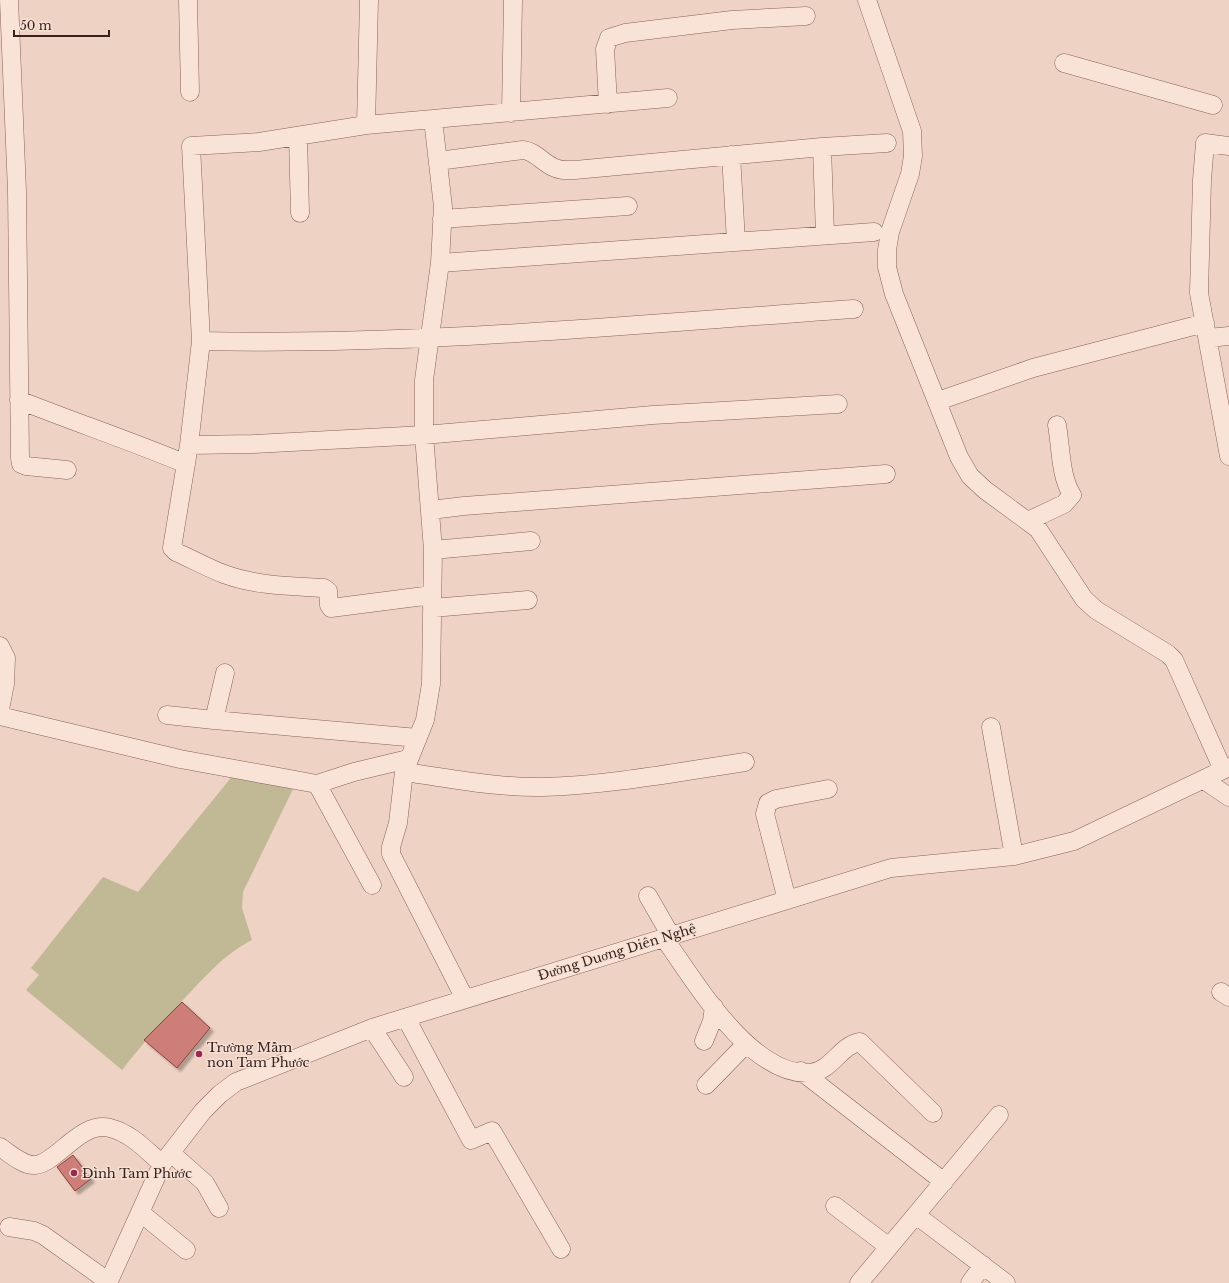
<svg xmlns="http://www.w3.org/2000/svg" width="1229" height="1283" font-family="'Libre Baskerville',serif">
<defs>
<filter id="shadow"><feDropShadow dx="3.5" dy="3.5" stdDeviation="1" flood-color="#0004"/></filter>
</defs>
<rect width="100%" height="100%" fill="#eed2c3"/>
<path fill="#c1b896" d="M234,774L295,785L243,892L242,908L252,940C224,954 204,978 183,1000C161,1024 142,1044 122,1070L26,990L39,975L31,968L103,877L138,892Z"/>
<path fill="#cd7e79" stroke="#88433f" filter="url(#shadow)" d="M182,1002L210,1028L177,1068L144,1040Z
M73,1155L91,1179L75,1191L57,1167Z"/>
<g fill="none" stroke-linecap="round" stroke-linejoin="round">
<defs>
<path id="minor" d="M9,0L17,191L20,458L21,464L26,466L67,470
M188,0L190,92
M369,0L366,125L668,98
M867,0L912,131L913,156L910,174L890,232L887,250V267L894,294L959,457L970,476L985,490L1038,529L1084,599L1096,610L1168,654L1174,660L1223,770
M1064,63L1213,105
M608,104L605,49L609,38L625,33L732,20L806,16
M511,113L513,0
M433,119L443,207L440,263L424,380V435L433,550L431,684L425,720L404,772L398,823L391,847V854L465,999
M366,125L259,142L191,146L201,341L189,445L172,548L176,552C192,559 208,568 224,574C256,586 291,586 324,588L328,591L329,605L331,608L432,595
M298,136L300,213
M1229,146L1205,143L1202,180L1199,293L1229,456
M822,147L825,235
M731,155L736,241
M438,161L523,150C535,151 542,162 553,167C560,171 567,170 575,170L822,147L887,143
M442,219L628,206
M440,263L874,232
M1208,338L1229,336
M201,341C419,346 637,324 854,309
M19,400C74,422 131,441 186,464
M938,401L1033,368L1205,323
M189,445L253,444L424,435L653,415L838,404
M431,510L464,506L886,474
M1028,521L1064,504L1072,495C1060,476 1061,447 1057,425
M433,550L531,541
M432,608L528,600
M0,646L6,658L5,684L0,709
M167,715L214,720L418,738
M0,716L180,759L317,784L354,772L408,759
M214,720L225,673
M991,727L1014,856
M404,772C449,778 497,788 543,787C610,785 678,772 745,762
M1204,780L1229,797
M317,784L372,885
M648,896L671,936
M787,900L765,814L768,803L776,799L828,789
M664,938C694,980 750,1076 810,1073C832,1071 840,1045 860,1042L933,1113
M1221,992L1229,997
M406,1018L471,1140L492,1131L561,1249
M372,1028L404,1077
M704,1041L712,1021L714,1007
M801,1071L944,1182
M706,1085L746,1044
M0,1147C9,1153 23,1166 35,1165C56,1164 81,1120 110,1128C131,1133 146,1150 162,1164
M171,1153L205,1183L219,1208
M835,1206L889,1247
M141,1213L186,1250
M916,1215L1006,1283
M9,1227L34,1231L43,1235L109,1282
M108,1283L162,1164L203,1111L220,1094L236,1082L372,1028L891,868L1014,856L1074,841L1229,767
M859,1283L999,1115
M970,1283L983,1265"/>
</defs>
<use href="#minor" stroke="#89625a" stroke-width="19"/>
<use href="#minor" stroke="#f9e3d7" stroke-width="18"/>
</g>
<g fill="#992951" stroke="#f6dfd3" stroke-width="1.5">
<circle cx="199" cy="1054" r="4"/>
<circle cx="74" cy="1173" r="4"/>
</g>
<g text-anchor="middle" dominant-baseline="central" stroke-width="3" stroke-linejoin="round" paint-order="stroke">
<g font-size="13" fill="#39221e" stroke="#f6dfd3">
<text transform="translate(617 952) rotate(-17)">Đường Duơng Diên Nghệ</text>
</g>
<g font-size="13" fill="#39221e" stroke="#f6dfd3" text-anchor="start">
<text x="207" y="1047">Trường Mầm<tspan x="207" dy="15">non Tam Phước</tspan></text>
<text x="82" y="1173">Đình Tam Phước</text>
</g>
</g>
<path d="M14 30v6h95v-6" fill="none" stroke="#39221e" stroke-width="2"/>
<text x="20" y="30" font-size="12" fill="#39221e" stroke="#f6dfd3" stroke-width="3" paint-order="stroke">50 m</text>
</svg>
